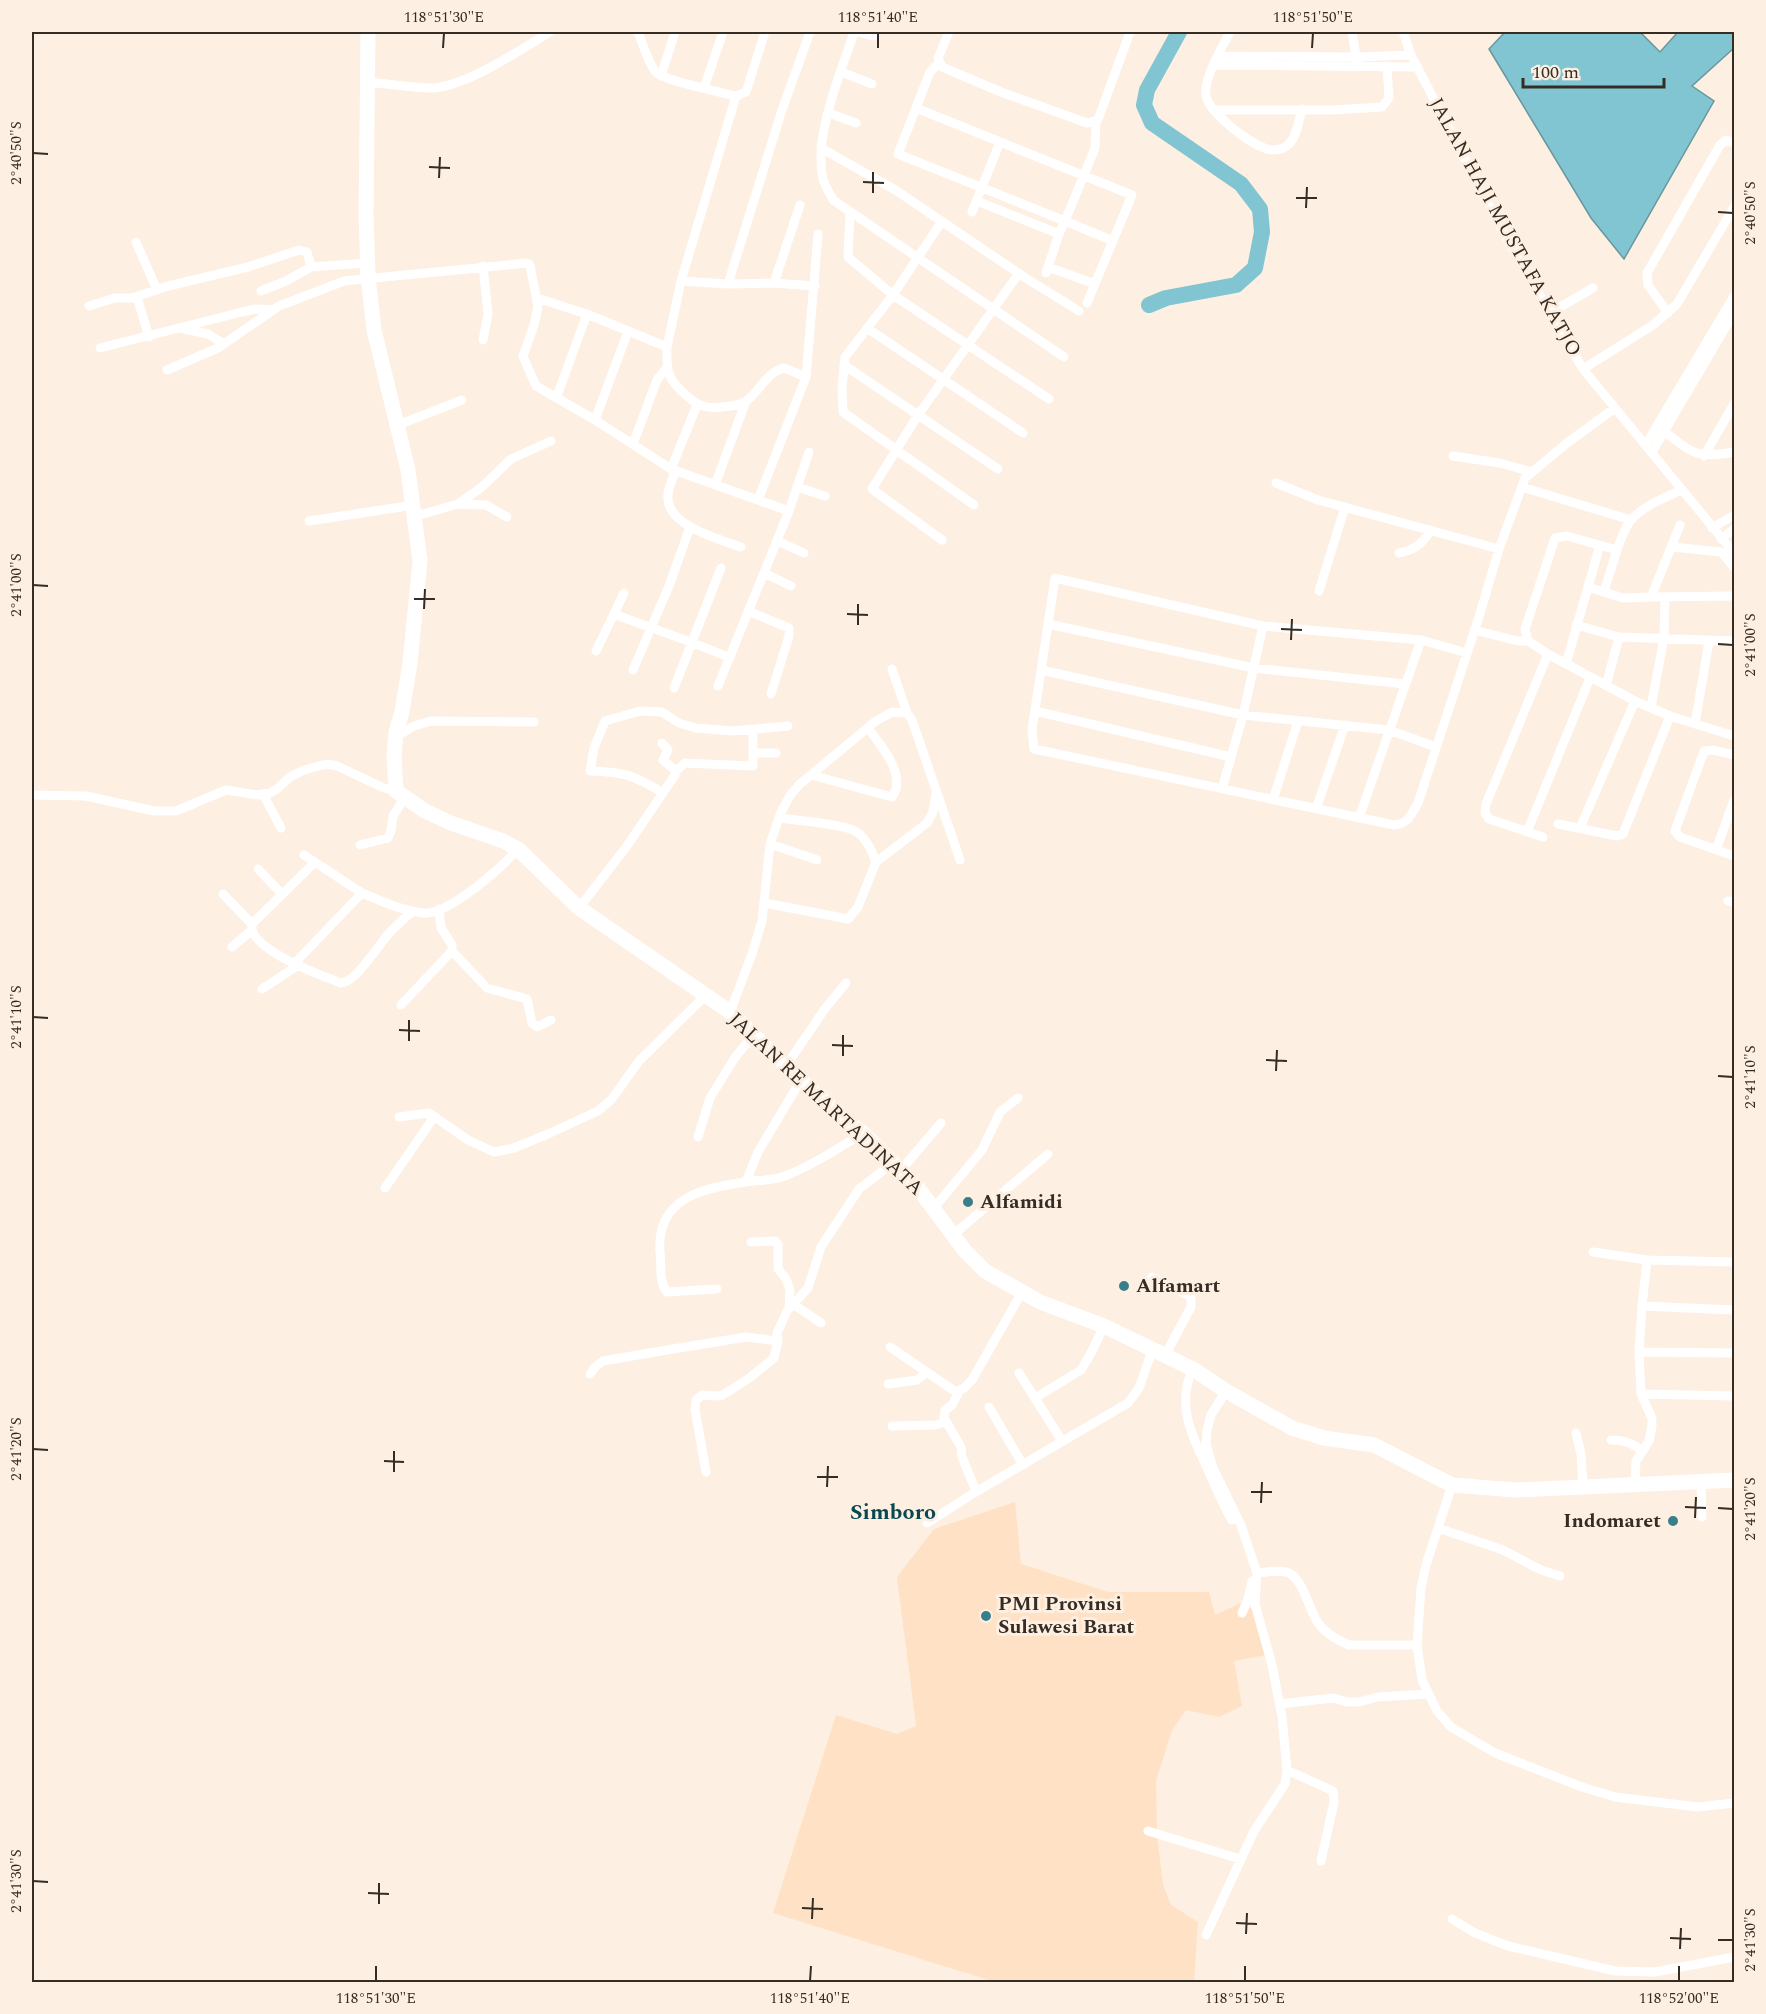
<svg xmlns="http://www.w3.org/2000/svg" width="1766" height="2014" font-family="Spectral,serif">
<rect width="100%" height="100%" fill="#fdefe1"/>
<path fill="#ffe2c5" d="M1015,1502L1021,1564L1108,1592H1209L1215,1615L1243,1602L1255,1612L1267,1655L1234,1661L1242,1706L1219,1717L1186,1710L1172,1730L1156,1781L1157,1835L1163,1885L1171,1905L1198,1922L1194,1982H995L773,1913L836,1715L897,1734L916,1726L897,1577L934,1529Z"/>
<path fill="#81c5d2" stroke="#6a979e" stroke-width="1.5" d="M1505,32H1640L1660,52L1678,32H1734V48L1692,86L1714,101L1624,259L1591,218L1489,49Z"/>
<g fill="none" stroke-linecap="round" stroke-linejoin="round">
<path stroke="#81c5d2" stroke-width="16" d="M1149,305L1166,298L1236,285L1255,268L1262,232L1260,209L1241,184L1152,123L1144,105L1147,90L1179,32"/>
<path stroke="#fff" stroke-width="9" d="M638,32C643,44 647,60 655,71C662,81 721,92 736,96L746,92L765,32
M854,32C841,73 813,136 823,179C825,186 830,194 833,200L1064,357
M858,32L873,36
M949,32L938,58L942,67L1001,92L1087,123L1096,121L1099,117L1130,32
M1230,32C1222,47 1203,79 1206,96C1209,113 1255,149 1272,150C1278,150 1285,148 1289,144C1297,136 1299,120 1302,109
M1352,32L1357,62
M1403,32L1411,55L1501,229L1583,369L1734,553
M1218,56L1357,57L1411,55
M939,63L930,72L898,154L1065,221L1095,148L1096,121
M1214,65L1418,67
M841,72L872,84
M661,76L675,32
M368,82C389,84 411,88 433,88C467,86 520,50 550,32
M704,88L723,32
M916,108L1132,195L1087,303
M1215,110H1332L1382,107L1389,98L1387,66
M829,113L856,123
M821,148L897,191L1024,277L1079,311
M977,201L1059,234L1065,221L1113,241
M850,212L848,257L893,295L845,357L842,388L843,412L974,505
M972,212L1000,142
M942,221L893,295L1049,399
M136,242L157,290
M483,266L488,314L483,340
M1048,267L1095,284
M1046,273L1059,234
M681,281L736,96
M774,283L800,205
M728,284L774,283L815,286
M261,291L286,281L311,267
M137,297L149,337
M537,298L587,314L667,347L681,281L728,284L782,110L810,32
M89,306L115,298H132L168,286L248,267L299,250L307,252L311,267L367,263
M1550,313L1593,288
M1668,313L1648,285L1647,273L1720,145L1726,140L1734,143
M180,328L208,334L224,344
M867,328L1023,433
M667,347C666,372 668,380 687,396C698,406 707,409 722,407C730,406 738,406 745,402C759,393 766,372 784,368L806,377
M100,348L242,312L256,309L273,310
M844,365L998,469
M1583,369L1653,325L1677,304L1734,207
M167,370L218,348L279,306L344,281L527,263L530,265L538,307L534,325L523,356L536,386L595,420L671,469L789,511L809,452
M557,396L587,314
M595,420L628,331
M398,425L462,400
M1661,429C1693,453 1694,459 1734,452
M633,444L657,380L667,367
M1646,444L1734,296
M1652,452L1734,313
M1453,456L1500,463L1532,472
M1704,456L1734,404
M671,469L697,405
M676,471C672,480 667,489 668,499C669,526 719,539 741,547
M1276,483L1318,500L1499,549
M715,485L746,401
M797,487L825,496
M1522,487L1631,520
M758,500L806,377L818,234
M458,504L486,505L507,517
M416,516L458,504L482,487L511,459L551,441
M309,521L414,505
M1680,525L1651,597L1734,596
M1712,528L1734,515
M1721,539L1734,529
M942,540L872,489L918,415L1019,273
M777,541L804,553
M1672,547L1721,552L1734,567
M1399,553C1415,550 1422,544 1431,530
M764,573L791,586
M1588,587L1600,545
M1319,591L1345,507
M1604,592L1617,550
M748,611L789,628V636L771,694
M614,614L624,593
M1048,624L1254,668L1405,684
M1576,625L1619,637
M1474,630L1518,641H1528
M596,651L614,614C653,629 692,641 730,658
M1467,653L1421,640L1263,626L1055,578L1032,730L1034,749L1394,825C1408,824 1411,815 1418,803L1478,620L1499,549L1525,478L1567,443L1615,408
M1566,664L1588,587L1623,598L1651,597
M892,669L907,713
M633,670L669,586L690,527
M1041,670L1243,715L1389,730L1436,747
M718,686L789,511
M1606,686L1619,637L1734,641
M674,688L721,568
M1635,701L1548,654L1528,641L1525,629L1555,538L1567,536L1617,550C1621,540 1624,528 1631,520C1644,505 1665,498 1681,490
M1651,707L1664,638L1665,597
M1035,711L1231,757
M1695,724L1709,641
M396,737L414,726L431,721L534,722
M753,753H776
M1734,755L1713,750L1704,751L1675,831L1680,837L1734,856
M675,772L685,763L753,766V730
M811,775L892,797C908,775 880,745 868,728
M1222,789L1243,715L1263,626
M663,793C634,775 624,772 590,771L594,748L605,721L640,711L662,712L679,723L696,728L733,731L788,726
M263,794L281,828
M32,795L86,796L154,811H176L226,790L258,795L270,793L277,789L290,777L304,770L327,764L337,766L384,788L396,791
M1273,800L1298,721
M1316,809L1345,725
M1359,818L1421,640
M1558,824L1617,836L1623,834L1670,716
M1580,828L1635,701L1670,716L1734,736
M1527,832L1590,678
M1543,837L1489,819L1485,813L1486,804L1548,654
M770,844L817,860
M360,845L388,838L391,831L393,816L405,797
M1716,850L1734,800
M304,855L362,893
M315,862L252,924C247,949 322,976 341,983C357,982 380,942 392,930C399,923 406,917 413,911
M876,862L927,823L933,812L936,793
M258,869L282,894
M223,894L252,924
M1728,901L1734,902
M765,903L848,919L858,907L876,862C872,851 866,837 855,831C844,824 794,820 779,818
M579,908L627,846L675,775V770L663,760L668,750L662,743
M232,947L251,931
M452,951L487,988L527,999L532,1023L537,1027L551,1020
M293,965L362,893C381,901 403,911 423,913C448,916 502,867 518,849
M262,989L297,966
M401,1005L452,951V945L441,928L439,909
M730,1012L752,954L762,921L770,844L781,812L791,794L800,784L876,721L892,712L907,713L912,720L960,860
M786,1066L824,1010L846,983
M399,1117L429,1113L468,1140L494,1152L514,1148L548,1134L598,1111L612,1099L639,1061L706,995
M698,1137L710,1098L734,1059L753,1035
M901,1170L941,1123
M746,1182L758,1152L801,1080
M385,1188L434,1117
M933,1209L982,1150L1000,1112L1018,1098
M953,1235L1048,1154
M751,1242L775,1241L778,1244V1269L786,1279L790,1290L789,1309
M1593,1252L1647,1260L1642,1306L1734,1310
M1647,1260L1734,1262
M1152,1277L1191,1297V1307L1164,1357
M717,1289L667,1292C658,1281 662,1265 660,1252C656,1198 703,1188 745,1182C758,1180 769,1181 782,1177C810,1167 837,1149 863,1133
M793,1304L821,1323
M1642,1306L1639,1352L1641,1394L1734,1396
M890,1347L956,1392L964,1388L972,1380L1022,1292
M1639,1352L1734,1353
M1193,1369C1175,1404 1193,1438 1208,1470C1216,1487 1222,1504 1232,1520
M1019,1373L1062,1441
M590,1374L595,1367L603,1361L661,1351L746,1337L778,1341L777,1333L787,1311L808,1288L821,1247L859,1189L893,1163
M888,1384L917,1380L927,1372
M960,1390L952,1405L945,1410L944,1418L961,1447L962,1457L976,1491
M1035,1398L1081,1370L1091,1353L1104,1326
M989,1407L1023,1465
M892,1426L935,1425L946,1422
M1576,1433L1581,1454L1583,1486
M1611,1440C1624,1440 1632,1443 1643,1451
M706,1472L695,1409L696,1400L702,1395L721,1396L748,1379L774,1358L778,1341
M1701,1481L1702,1517
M1635,1484L1636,1461L1649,1441L1652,1426V1418L1641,1394
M1452,1485L1426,1565L1421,1588L1417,1645L1422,1680L1437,1711L1451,1727L1495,1753L1582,1787L1615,1797L1698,1807L1734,1803
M927,1523L974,1493L1128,1403L1139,1388L1152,1351
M1438,1528L1503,1550L1541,1570L1560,1576
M1257,1573C1266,1572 1277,1570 1286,1572C1302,1575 1309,1610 1318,1623C1326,1634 1337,1640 1349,1645H1417
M1242,1613L1248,1599L1252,1581
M1279,1704L1333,1698L1347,1702H1359L1378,1697L1428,1694
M1287,1770L1333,1791L1334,1802L1321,1861
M1148,1831L1240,1859
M1452,1919L1475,1933L1508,1946L1615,1971L1655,1972L1734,1957
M1206,1935L1254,1831L1285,1784L1287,1770L1282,1717L1272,1665L1255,1604L1257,1573L1241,1525L1213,1468L1206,1444L1207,1430L1211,1415L1226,1391"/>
<path stroke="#fff" stroke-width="15" d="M368,32L366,215L368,277L374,330L408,470L420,561L410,663L402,712L396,732L394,756L396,791L425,811L451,823L503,841L518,849L579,908L730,1012L786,1066L844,1119L863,1133L901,1170L918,1188L965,1251L985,1271L1040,1302L1104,1326L1193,1369L1226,1391L1292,1428L1324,1438L1374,1445L1452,1485L1516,1490L1734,1480"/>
</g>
<path fill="none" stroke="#352c23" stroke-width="2" d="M443,48L444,33M878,48V33M1312,48L1313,33M33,153L48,154M429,167L450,168M439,178L440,157M863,182L884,183M873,193V172M1296,198H1317M1306,208L1307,187M1718,212L1733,213M33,585L48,586M414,599H435M424,609L425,589M847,614L868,615M858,625V604M1281,629L1302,630M1291,640L1292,619M1718,644L1733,645M33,1017L48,1018M399,1030L420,1031M409,1041V1020M832,1045L853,1046M843,1056V1035M1266,1060L1287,1061M1276,1071L1277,1050M1718,1076L1733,1077M33,1449L48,1450M384,1461L404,1462M394,1472V1451M817,1477H838M827,1487L828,1466M1251,1492H1272M1261,1503L1262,1482M1685,1507L1706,1508M1718,1508L1733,1509M1695,1518L1696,1497M33,1881L48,1882M368,1893L389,1894M379,1904V1883M802,1908L823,1909M812,1919L813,1898M1236,1923L1257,1924M1246,1934L1247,1913M1670,1938L1691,1939M1718,1940H1733M1680,1949L1681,1928M376,1981V1966M810,1981L811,1966M1245,1981V1966M1679,1981V1966"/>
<g fill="#397f8b" stroke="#fdefe1" stroke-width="2">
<circle cx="968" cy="1202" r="6"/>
<circle cx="1124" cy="1286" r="6"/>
<circle cx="1673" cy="1521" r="6"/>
<circle cx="986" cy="1616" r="6"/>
</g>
<g text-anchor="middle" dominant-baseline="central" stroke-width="6" stroke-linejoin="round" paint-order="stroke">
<g font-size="20" fill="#352c23" stroke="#fdefe1">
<text transform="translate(1505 227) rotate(61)">JALAN HAJI MUSTAFA KATJO</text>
<text transform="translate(826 1104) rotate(43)">JALAN RE MARTADINATA</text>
</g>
<g font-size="20" font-weight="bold" fill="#352c23" stroke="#fdefe1" text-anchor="start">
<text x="980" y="1202">Alfamidi</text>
<text x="1136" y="1286">Alfamart</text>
<text x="1661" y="1521" text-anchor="end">Indomaret</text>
<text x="998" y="1604">PMI Provinsi<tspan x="998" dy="23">Sulawesi Barat</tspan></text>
</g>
<g font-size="22" font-weight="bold" fill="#0a4851" stroke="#fdefe1">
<text x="893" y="1512">Simboro</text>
</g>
</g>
<rect width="1766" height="2014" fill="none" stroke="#fdefe1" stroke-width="66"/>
<path d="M1523 78v9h141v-9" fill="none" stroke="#352c23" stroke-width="3"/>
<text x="1532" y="78" font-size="18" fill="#352c23" stroke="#fdefe1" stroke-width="4.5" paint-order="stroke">100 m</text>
<rect x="33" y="33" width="1700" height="1948" fill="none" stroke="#352c23" stroke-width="2"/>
<g font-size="15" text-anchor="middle" fill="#352c23">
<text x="444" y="22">118°51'30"E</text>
<text x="878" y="22">118°51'40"E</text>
<text x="1313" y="22">118°51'50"E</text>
<text transform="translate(16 153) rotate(-90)" y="5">2°40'50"S</text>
<text transform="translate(1750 213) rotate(-90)" y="5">2°40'50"S</text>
<text transform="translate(16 585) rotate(-90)" y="5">2°41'00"S</text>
<text transform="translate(1750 645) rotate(-90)" y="5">2°41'00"S</text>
<text transform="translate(16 1017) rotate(-90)" y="5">2°41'10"S</text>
<text transform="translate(1750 1077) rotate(-90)" y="5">2°41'10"S</text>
<text transform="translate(16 1449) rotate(-90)" y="5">2°41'20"S</text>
<text transform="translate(1750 1509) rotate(-90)" y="5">2°41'20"S</text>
<text transform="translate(16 1881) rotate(-90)" y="5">2°41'30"S</text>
<text transform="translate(1750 1940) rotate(-90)" y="5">2°41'30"S</text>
<text x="376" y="2003">118°51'30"E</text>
<text x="810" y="2003">118°51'40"E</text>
<text x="1245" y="2003">118°51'50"E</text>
<text x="1679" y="2003">118°52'00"E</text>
</g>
</svg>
